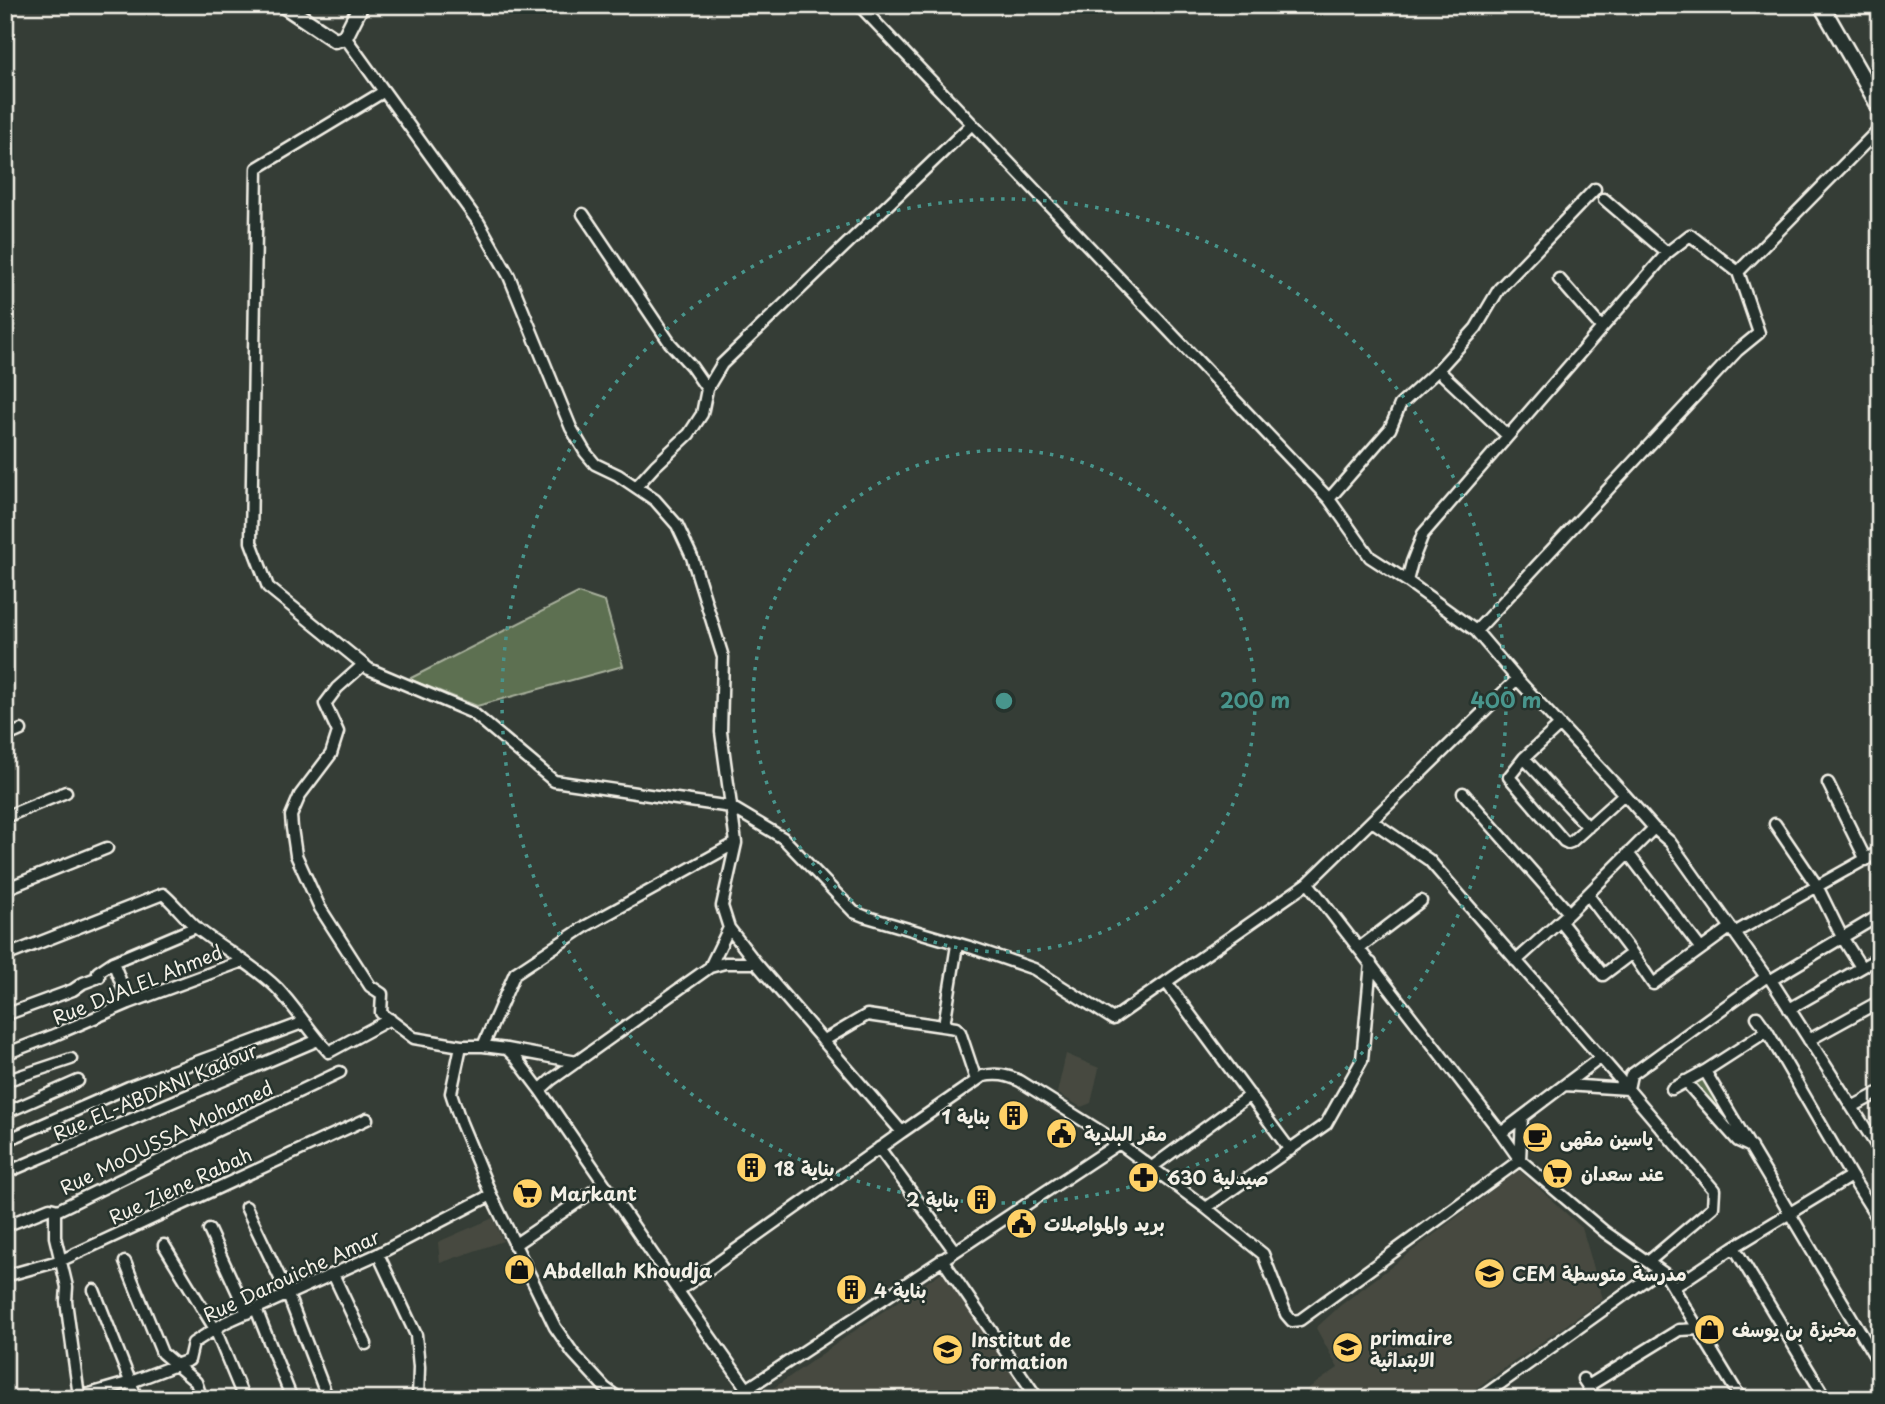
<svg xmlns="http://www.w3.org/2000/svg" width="1885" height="1404" font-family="'Playpen Sans','Playpen Sans Arabic',sans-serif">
<rect width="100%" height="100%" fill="#353d36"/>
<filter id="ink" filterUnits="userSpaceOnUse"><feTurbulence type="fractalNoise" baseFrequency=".0143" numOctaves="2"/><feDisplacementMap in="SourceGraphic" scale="14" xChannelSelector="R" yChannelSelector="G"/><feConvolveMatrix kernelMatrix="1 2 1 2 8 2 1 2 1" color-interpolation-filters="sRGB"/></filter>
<g filter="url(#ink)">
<path fill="#474a40" d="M1066,1054L1099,1068L1091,1103L1081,1107L1057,1093Z
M1519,1170L1582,1228L1603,1299L1461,1399H1312L1306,1390L1338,1368L1316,1328L1341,1305Z
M493,1218L503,1241L440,1263L438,1242Z
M948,1268L1025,1380L996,1399H758L870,1320Z"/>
<path fill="#5d6f51" stroke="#a8b09c" stroke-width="2" d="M578,593L605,602L623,666L477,706L409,679Z
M1704,1075L1741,1139L1687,1085Z"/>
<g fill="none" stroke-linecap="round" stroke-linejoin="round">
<defs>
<path id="street" d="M859,5L1329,499L1370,557L1407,581
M345,37L479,223L509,276L571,428L585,452L595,464L618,475L655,500L677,525L692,557L723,657L721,732L736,843L722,906L729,928L756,963
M383,92L257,168L251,542L268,587L369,669L473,713L554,781L731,807L783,838L854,912L864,916L973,948L1034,969L1113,1019L1308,883L1517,679L1624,794L1654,828L1670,842L1766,977L1771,980L1880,1151
M1604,199L1667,253
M583,214L670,343L691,366L707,389
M1559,279L1602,328
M1438,370L1508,436
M636,487L655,466L689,434L702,414L707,389L722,364L972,124
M1329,499L1390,429L1400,405L1438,370L1476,328L1499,289L1595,189
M1476,631L1407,581L1412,562L1423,534L1667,253L1690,235L1738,272
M364,664L337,688L325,704L338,732L331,754L300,795L291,816L292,828L296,855L320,908L370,986L382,994L381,1013L414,1038L461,1046
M1517,679L1476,631L1737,351L1759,333L1738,272L1880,128
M1560,725L1524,758L1509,777L1564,841L1568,843L1571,842L1624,794
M5,737L21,730
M1524,758L1588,827
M1828,783L1866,860
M1463,793L1569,913
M5,817L66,792
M1372,821L1429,860L1628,1089
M1775,824L1817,886L1842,937L1861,967
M1628,853L1701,949
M1308,883L1501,1133L1520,1160L1605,1232L1665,1274L1741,1399
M5,889L107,848
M1588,895L1632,953L1653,984L1730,928
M1560,921L1603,975L1632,953
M1734,933L1880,851
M1359,948L1421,901
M5,956L163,894C175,904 185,918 198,929C223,949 254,965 277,988C296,1008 310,1032 329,1052L390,1019
M1516,961L1569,913L1654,828
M113,962L129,1003
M710,967L729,928
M1771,980L1880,915
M1166,982L1290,1150
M1789,1009L1880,957
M5,1015L73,990L83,983L99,977L98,972L113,962L196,927
M1757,1017L1767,1031L1851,1176L1880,1222
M944,1025L957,945
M1809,1040L1880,1001
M823,1041L867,1015L956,1028L960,1032L976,1080
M483,1046L507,1049L516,1058L540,1090L551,1080L710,967L725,963H756L902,1132L983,1076C997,1073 1007,1075 1020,1081L1119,1143L1206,1208L1263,1254L1286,1314L1292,1321L1300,1320L1520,1160L1522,1117
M507,1049L577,1062
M5,1054L52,1036L129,1003L243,961
M1705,1071L1880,1365
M5,1081L71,1059
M1685,1081L1738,1141L1751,1147
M1565,1085L1628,1089
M1672,1089L1705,1071L1767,1031
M540,1090L678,1291L747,1389
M1852,1107L1880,1092
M5,1113L78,1081
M1501,1133L1600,1058
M5,1141L129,1087L305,1022
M879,1148L954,1250
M1152,1167L1250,1095
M5,1173L318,1040
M246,1207L288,1295L326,1394
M1206,1208L1326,1124L1362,1060L1371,963
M55,1213V1237L67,1287L66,1301L78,1389L81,1399
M5,1226L50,1208L58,1210L208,1137L212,1133L340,1072
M209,1230L247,1313
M164,1245L215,1329L244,1399
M514,1245L604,1184
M1734,1247L1826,1399
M378,1254L416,1335L419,1367L418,1399
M942,1259L1038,1399
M125,1262L162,1353L196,1382L202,1399
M1648,1262L1713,1207L1714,1190L1628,1089L1631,1075L1766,977
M333,1274L366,1344
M5,1276L62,1260L367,1119
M1674,1287L1734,1247L1851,1176
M94,1290L137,1399
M678,1291L902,1132
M256,1309L290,1394
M1583,1379L1596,1399
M1588,1386L1679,1330L1700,1329
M72,1399L131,1382L189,1360L193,1343L226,1322L378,1254L491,1195
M620,1399L605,1388L573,1353L555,1327L491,1195L461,1123L451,1093L461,1046H483L515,973L586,926L736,843
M736,1399L747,1389L1119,1143
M1479,1399L1655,1273L1665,1274"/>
<path id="secondary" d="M283,5L335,40L345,37L361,5
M1821,5L1880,108"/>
</defs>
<use href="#street" stroke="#f4f1e8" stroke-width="15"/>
<use href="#secondary" stroke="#f4f1e8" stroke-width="19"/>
<use href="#street" stroke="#26332d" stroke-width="10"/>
<use href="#secondary" stroke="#26332d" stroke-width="14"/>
</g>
</g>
<g fill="none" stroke="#48958c" stroke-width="3.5" stroke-dasharray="3.5 7">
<circle cx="1004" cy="701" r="251"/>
<circle cx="1004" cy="701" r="502"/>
</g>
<defs>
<symbol id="building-disc" viewBox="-11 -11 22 22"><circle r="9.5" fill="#ffd166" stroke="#26332d"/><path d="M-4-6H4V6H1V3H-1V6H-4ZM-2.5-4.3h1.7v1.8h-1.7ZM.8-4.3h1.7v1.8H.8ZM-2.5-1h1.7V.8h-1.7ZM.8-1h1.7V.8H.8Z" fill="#111"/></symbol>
<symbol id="civic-disc" viewBox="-11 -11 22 22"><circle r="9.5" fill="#ffd166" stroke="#26332d"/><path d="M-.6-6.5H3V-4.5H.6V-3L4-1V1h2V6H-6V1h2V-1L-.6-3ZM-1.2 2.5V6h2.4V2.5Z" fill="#111"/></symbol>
<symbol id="cafe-disc" viewBox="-11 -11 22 22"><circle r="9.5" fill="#ffd166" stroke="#26332d"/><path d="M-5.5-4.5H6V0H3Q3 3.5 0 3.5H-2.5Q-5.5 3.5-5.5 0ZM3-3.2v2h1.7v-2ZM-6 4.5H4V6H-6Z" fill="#111"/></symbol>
<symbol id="supermarket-disc" viewBox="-11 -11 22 22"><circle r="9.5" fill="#ffd166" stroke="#26332d"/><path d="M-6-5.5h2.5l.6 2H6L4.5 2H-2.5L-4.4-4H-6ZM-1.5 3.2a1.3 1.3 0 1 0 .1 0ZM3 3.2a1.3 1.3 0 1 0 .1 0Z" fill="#111"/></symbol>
<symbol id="pharmacy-disc" viewBox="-11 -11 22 22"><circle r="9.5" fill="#ffd166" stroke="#26332d"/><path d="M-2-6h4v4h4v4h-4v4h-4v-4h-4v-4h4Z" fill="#111"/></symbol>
<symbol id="shop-disc" viewBox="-11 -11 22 22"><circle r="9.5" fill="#ffd166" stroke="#26332d"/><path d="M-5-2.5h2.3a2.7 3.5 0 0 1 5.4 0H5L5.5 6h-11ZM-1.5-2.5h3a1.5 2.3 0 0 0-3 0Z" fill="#111"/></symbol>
<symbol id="school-disc" viewBox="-11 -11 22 22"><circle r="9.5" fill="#ffd166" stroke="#26332d"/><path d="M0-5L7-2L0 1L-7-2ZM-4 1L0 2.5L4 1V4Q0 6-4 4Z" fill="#111"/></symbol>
<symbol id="university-disc" viewBox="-11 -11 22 22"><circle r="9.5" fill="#ffd166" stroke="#26332d"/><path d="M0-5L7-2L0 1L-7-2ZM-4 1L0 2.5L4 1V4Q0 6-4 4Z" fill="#111"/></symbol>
</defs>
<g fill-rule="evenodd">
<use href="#building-disc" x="996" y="1098" width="35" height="35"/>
<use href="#civic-disc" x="1044" y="1116" width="35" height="35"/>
<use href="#cafe-disc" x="1520" y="1120" width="35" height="35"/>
<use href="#building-disc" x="734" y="1150" width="35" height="35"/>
<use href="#supermarket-disc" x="1540" y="1156" width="35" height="35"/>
<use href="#pharmacy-disc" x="1126" y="1160" width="35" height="35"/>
<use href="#supermarket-disc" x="510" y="1176" width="35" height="35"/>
<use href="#building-disc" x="964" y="1182" width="35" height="35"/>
<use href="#civic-disc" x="1004" y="1206" width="35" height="35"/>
<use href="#shop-disc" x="502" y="1252" width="35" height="35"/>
<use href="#school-disc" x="1472" y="1256" width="35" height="35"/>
<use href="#building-disc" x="834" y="1272" width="35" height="35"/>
<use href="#shop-disc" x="1692" y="1312" width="35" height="35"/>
<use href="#school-disc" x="1330" y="1330" width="35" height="35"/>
<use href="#university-disc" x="930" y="1332" width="35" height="35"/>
</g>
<g text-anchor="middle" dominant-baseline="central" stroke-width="5" stroke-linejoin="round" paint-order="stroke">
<g font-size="19" fill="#f4f1e8" stroke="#26332d">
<text transform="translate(137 984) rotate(-22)">Rue DJALEL Ahmed</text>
<text transform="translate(155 1091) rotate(-23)">Rue EL-ABDANI Kadour</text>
<text transform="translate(166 1137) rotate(-26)">Rue MoOUSSA Mohamed</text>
<text transform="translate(180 1185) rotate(-25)">Rue Ziene Rabah</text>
<text transform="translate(291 1275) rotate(-25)">Rue Darouiche Amar</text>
</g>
<g font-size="19" font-weight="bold" fill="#f4f1e8" stroke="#26332d" text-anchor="start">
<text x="990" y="1116" text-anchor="end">بناية 1</text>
<text x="1084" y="1133">مقر البلدية</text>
<text x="1560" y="1138">ياسين مقهى</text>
<text x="774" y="1168">بناية 18</text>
<text x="1581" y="1173">عند سعدان</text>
<text x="1167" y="1177">صيدلية 630</text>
<text x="550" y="1193">Markant</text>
<text x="959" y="1199" text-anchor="end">بناية 2</text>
<text x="1044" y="1223">بريد والمواصلات</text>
<text x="543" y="1270">Abdellah Khoudja</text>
<text x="1512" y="1273">CEM مدرسة متوسطة</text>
<text x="874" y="1290">بناية 4</text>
<text x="1732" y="1329">مخبزة بن یوسف</text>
<text x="1370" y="1337">primaire<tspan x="1370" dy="22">الابتدائية</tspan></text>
<text x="971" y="1339">Institut de<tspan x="971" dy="22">formation</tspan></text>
</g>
</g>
<circle cx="1004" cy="701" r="10" fill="#48958c" stroke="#26332d" stroke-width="3.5"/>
<g font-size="21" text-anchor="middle" font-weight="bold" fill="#48958c" stroke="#26332d" stroke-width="5" stroke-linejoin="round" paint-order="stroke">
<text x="1255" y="708">200 m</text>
<text x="1506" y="708">400 m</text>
</g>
<rect width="1885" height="1404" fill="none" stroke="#26332d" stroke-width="28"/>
<rect x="14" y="14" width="1857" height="1376" fill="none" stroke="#f4f1e8" stroke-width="2.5" filter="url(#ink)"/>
</svg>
